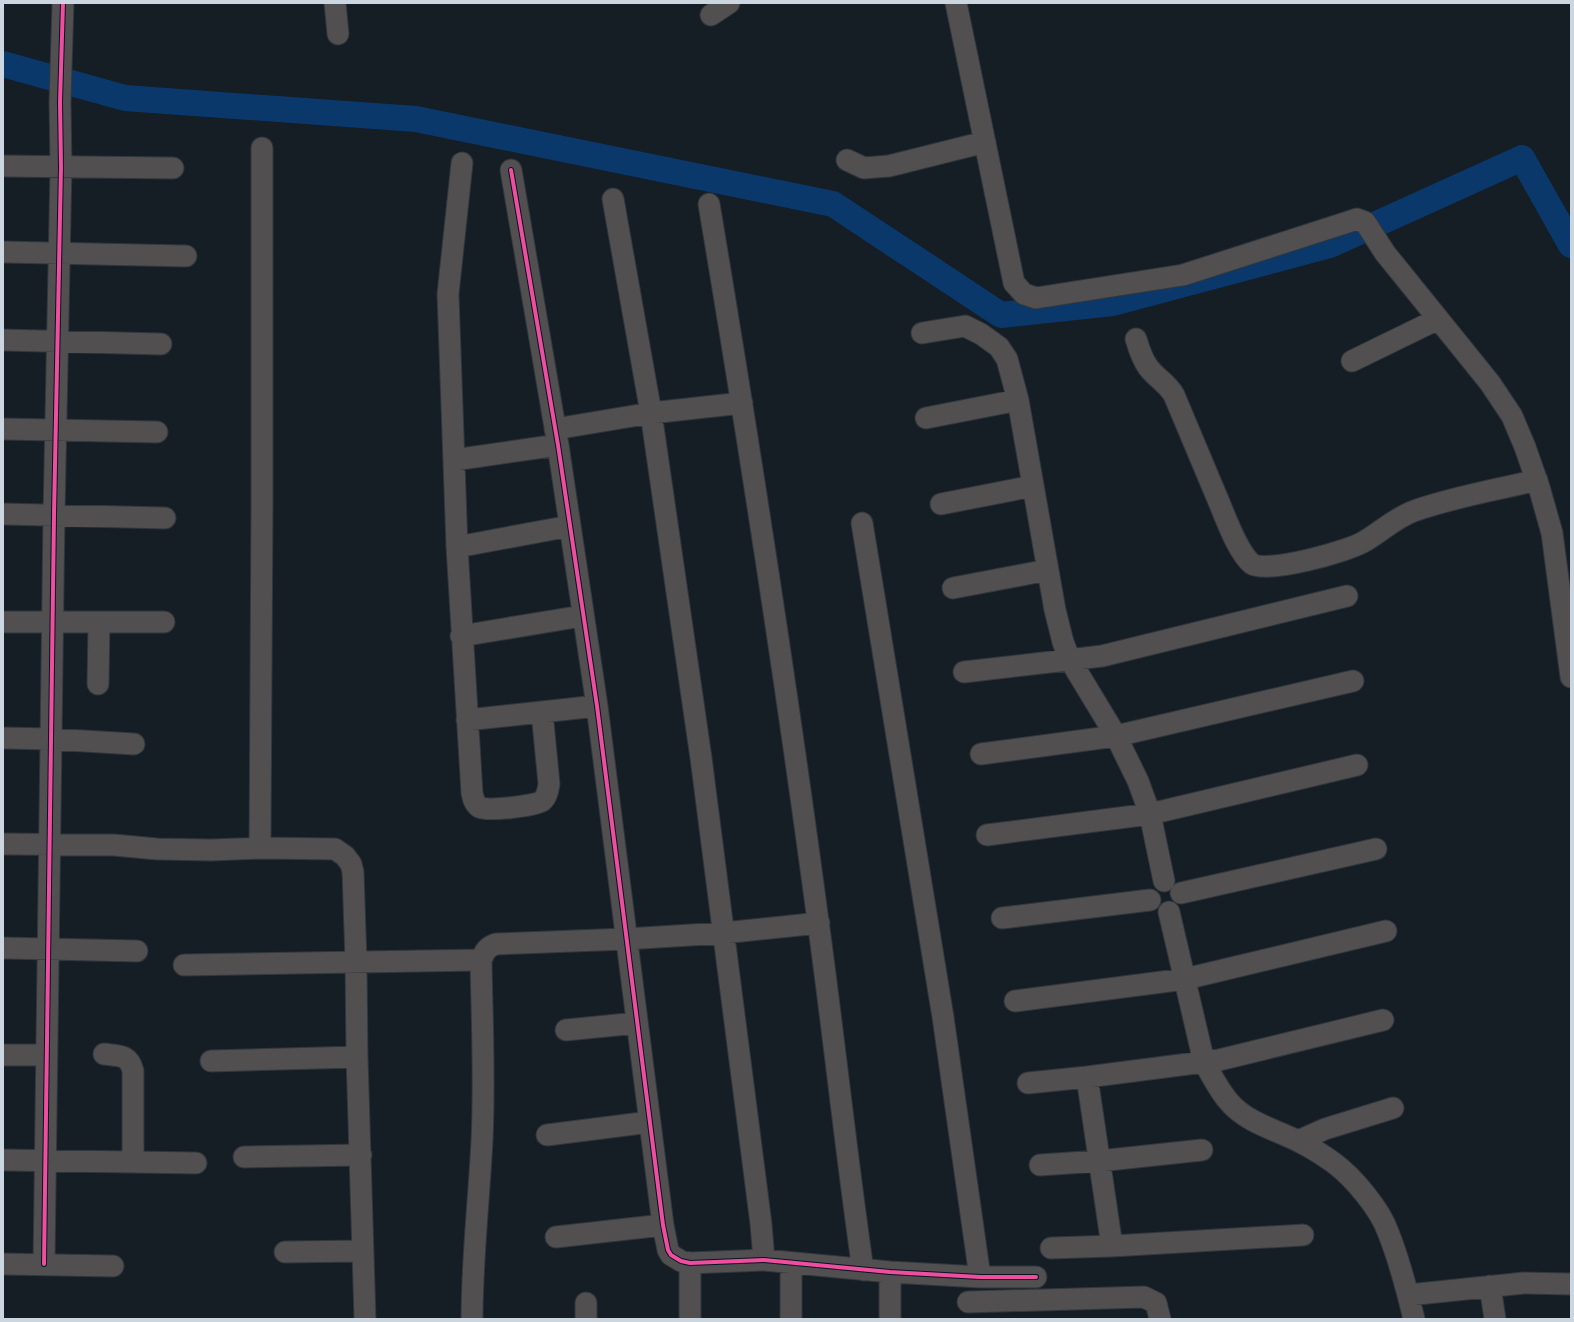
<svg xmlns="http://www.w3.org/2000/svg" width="1574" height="1322" font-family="'Sofia Sans Condensed',sans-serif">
<rect width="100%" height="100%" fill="#151d25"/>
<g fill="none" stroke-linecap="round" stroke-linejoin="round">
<path stroke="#0a386b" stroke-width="26" d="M3,64L125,98L416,119L833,204L1001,315L1113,303L1330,245L1522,158L1571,245"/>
<defs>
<path id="minor" d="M335,3L338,34
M956,3L1014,283L1024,294L1036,298L1183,275L1345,223L1357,219L1365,222L1385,253L1490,383L1512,416L1525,447L1539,487L1552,533L1571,677
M711,15L729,3
M847,160L864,168L889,166L985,142
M462,163L448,294L457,547L472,793C473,798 474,803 479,807C485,812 535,806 542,801C547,797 548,790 549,784L542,712
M3,166L173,168
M511,170L558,445L597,706L663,1225L668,1250L671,1255L681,1261L690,1263L764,1260L890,1272L980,1277H1036
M613,199L651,413L701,758L761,1224L764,1260
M709,204C749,443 786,681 818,921C834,1037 846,1153 863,1270
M3,252L186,256
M922,333L965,326L981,334L999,347L1007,359L1018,400L1055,610L1063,642L1070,660L1116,736L1138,781L1150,814L1164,881
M1136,339C1139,349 1142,359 1148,367C1156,378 1167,383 1174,395C1188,428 1202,461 1216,495C1224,513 1237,552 1252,564C1266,574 1350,551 1365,541C1382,531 1395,518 1414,511C1453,497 1496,490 1537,480
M3,340L161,344
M1352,361L1438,319
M926,418L1018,400
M3,429L157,432
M555,429L651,413L742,403
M454,460L558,445
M941,504L1033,486
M3,514L165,518
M862,523L943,1017L980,1277
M457,547L570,526
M953,588L1048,570
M3,622H164
M461,636L582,616
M964,672L1102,656L1347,596
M98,684L99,622
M467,720L597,706
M3,738L51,739L134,744
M981,754L1116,736L1353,681
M987,835L1150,814L1357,765
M3,844L114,845L157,849L211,850L260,848L335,849L345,856L351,864L353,872L356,961L357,1057L365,1319
M260,848L262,504V148
M1181,893L1376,849
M1169,912L1204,1062C1212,1076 1219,1091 1230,1103C1248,1123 1274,1129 1298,1141C1310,1147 1323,1155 1334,1163C1353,1177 1380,1209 1388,1232C1399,1259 1407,1290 1414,1319
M1002,918L1150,900
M3,948L137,951
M184,965L481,960
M1015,1001L1185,979L1386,931
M566,1030L637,1023
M104,1054C119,1056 129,1054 133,1071V1162
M3,1055H47
M211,1061L357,1057
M1087,1077L1112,1246
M1028,1083L1087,1077L1219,1060L1383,1020
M547,1135L650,1122
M1298,1141L1325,1129L1393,1108
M244,1157L361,1155
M3,1160L196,1163
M1040,1165L1099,1161L1202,1150
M556,1237L663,1225
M1051,1248L1112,1246L1303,1235
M285,1252L362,1251
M690,1263V1319
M791,1263V1319
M3,1264L113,1266
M44,1264L54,515L61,167L60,102L63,3
M890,1272V1319
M1490,1286L1495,1319
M1408,1295L1524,1283L1571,1284
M968,1302L1144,1297L1156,1303L1160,1319
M586,1303V1319
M472,1319C472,1259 479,1200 482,1140C485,1080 482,1020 481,960C485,951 487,947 496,944L626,939L723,933L819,923"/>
</defs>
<use href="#minor" stroke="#30373d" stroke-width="23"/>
<use href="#minor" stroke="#514f50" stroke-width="21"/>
<defs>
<path id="cycleway" d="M511,170L558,445L597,706L663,1225L668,1250L671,1255L681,1261L690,1263L764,1260L890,1272L980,1277H1036
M44,1264L54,515L61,167L60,102L63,3"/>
</defs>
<use href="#cycleway" stroke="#061422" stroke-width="6"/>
<use href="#cycleway" stroke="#ef4d9e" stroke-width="4"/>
</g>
<rect width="1574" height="1322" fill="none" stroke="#ccd6e0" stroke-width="8"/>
</svg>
